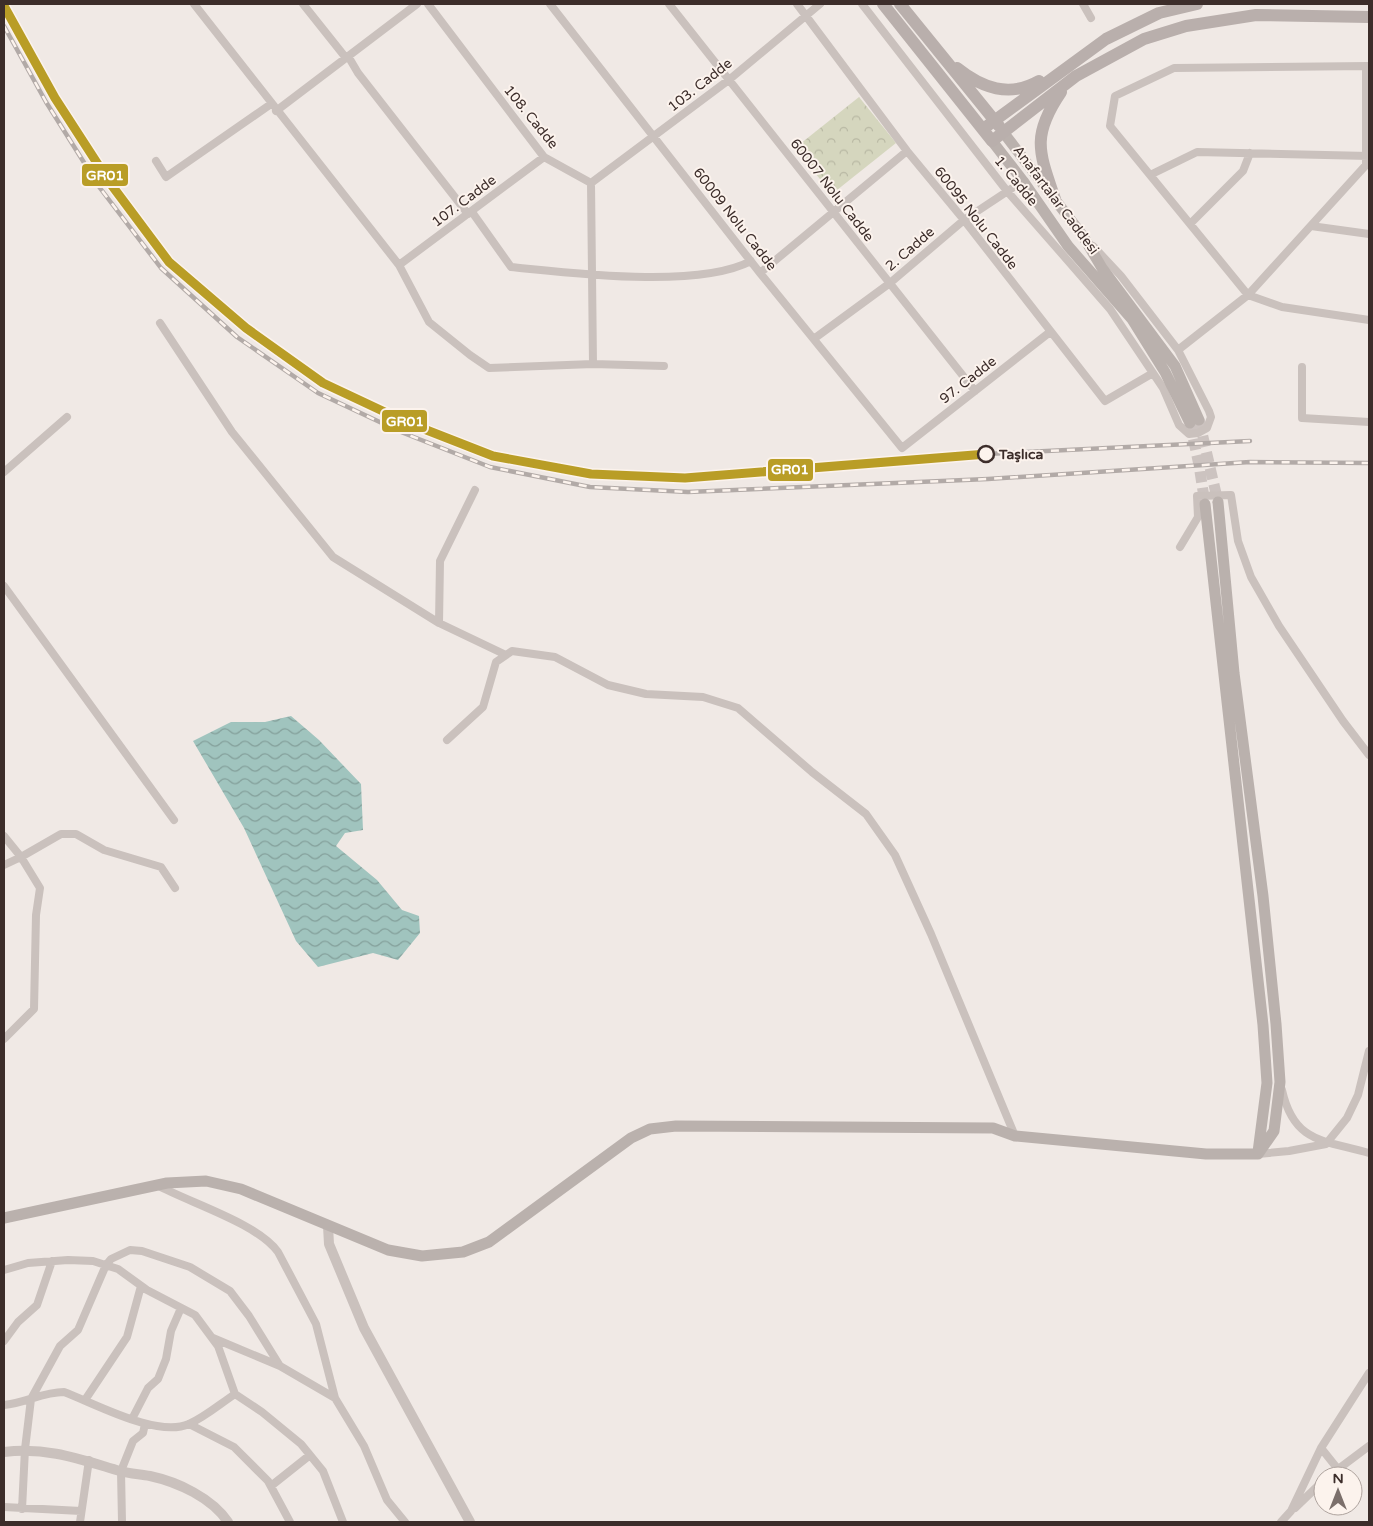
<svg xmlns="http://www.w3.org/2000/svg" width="1373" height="1526" font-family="'Varela Round',sans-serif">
<defs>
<pattern id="park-crowns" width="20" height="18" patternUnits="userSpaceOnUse" patternTransform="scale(1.25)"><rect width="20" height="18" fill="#d5d6be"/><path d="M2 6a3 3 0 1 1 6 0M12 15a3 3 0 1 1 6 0" fill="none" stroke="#b8b8a3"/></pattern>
<pattern id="water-waves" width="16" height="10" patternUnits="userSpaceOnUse" patternTransform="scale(1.25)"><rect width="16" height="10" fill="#a0c4be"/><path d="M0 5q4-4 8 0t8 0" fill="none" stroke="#84a09b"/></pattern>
</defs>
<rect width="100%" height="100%" fill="#f0e9e5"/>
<path fill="url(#park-crowns)" d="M859,97L896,143L832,194L795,148Z"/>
<path fill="url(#water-waves)" d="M291,716L319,740L361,784L363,830L345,833L336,846L377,880L402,910L419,916L420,933L398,960L373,953L318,967L296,941L244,828L193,741L231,722H265Z"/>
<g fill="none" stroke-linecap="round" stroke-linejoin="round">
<path stroke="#ccc3c0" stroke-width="11" stroke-dasharray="11 5.5" stroke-linecap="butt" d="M1199,420L1218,502
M1190,423L1199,465L1205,504"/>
<path stroke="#cac1bd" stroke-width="8" d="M194,4L399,265L429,322L470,355L489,368L593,364L664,366
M303,4L346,58
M428,4L544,157L591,183L593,364
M550,4L760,273L902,448L1050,332
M669,4L975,391
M797,4L907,151L964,220L1105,401L1153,373
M862,4L1007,191L1110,309L1163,388L1179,425L1189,434L1198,433L1207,428L1211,417L1209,411L1178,350L1121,276L1093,246
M1083,4L1091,18
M348,56L358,73L468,214
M1369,66L1174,68L1115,96L1110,126L1248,295L1282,307L1369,320
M276,111L417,4
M156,161L166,177L271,104
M1150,175L1197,152L1369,156
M591,183L730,79L820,4
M472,212L511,267C572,273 698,289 751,261
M1190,224L1243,171L1250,153
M1311,226L1369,234
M399,265L544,157
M760,273L907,151
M160,323L232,432L333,557L439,623
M815,338L890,283L964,220L1023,181
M1178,350L1248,295L1366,165V66
M1302,367V418L1369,422
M4,472L67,417
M475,490L440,561L439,623L506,655
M1180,547L1198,517L1197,496L1231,495L1238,541L1251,577L1279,626L1343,721L1369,755
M4,586L174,820
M447,740L483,707L496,662L512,651L555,657L608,685L646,694L703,697L738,708L812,772L866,814L895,855L931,934L1015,1136
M4,836L21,857L61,834H76L104,850L161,867L175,888
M4,865L21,857L40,888L36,915L34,1009L4,1039
M1282,1090C1294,1144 1325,1140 1369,1153
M1258,1154L1289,1151L1326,1144L1347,1118L1358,1095L1369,1051
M157,1185C190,1203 257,1223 278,1252L316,1324L335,1398L364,1446L387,1500L405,1522
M4,1270L28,1263L68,1260L93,1261L118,1269L147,1290L195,1315L218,1346L235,1394L262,1412L301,1444L323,1471L343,1522
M213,1338L280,1366
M4,1341L18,1322L37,1305L52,1261
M85,1400L127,1337L141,1286
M4,1405C25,1403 43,1392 64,1392C96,1404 157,1438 189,1424C205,1417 220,1404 235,1394
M132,1419L148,1388L158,1379L166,1359L171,1331L181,1308
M189,1424L234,1447L268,1481L290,1522
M1321,1448L1337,1468
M1329,1476L1369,1446
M271,1486L310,1455
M4,1507L81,1511
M1295,1508L1323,1481
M22,1509L25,1449L31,1399L60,1346L78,1330L106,1265L111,1259L130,1250L142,1251L190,1267L230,1291L249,1316L280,1366L335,1398
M80,1522L89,1460
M122,1522L121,1471L133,1441L143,1433L145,1424
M1281,1522L1291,1511L1321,1448L1369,1373"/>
<path stroke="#cac1bd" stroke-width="10" d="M328,1226L329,1244L364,1328L470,1522
M4,1452C48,1447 79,1459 120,1471C130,1474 140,1474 150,1476C178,1482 212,1498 228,1522"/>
<path stroke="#bab1ad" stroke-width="11" d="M1003,132L1083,236L1102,268L1175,366L1199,420
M992,141L1023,181L1068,246L1132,319L1165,372L1190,423
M1218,502L1234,673L1263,896L1276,1024L1280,1082L1274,1131L1258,1154
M1205,504L1263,1025L1267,1083L1258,1152
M4,1218L167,1183L206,1181L241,1189L388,1250L422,1256L463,1252L489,1242L631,1138L650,1129L676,1126L993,1128L1015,1136L1206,1154H1258"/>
<path stroke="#b9afac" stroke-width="12" d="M883,4L992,141L1076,76L1144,39L1186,26L1256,15L1369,17
M900,4L999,126
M957,68C982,88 1009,98 1039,81
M983,129L1106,39L1159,13L1197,4
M1055,199C1039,152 1031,136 1061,92"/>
<defs>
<path id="rail" d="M4,26L46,102L100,188L161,268L237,337L318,393L401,432L490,467L590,487L688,492L988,479L1250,462L1369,463
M987,454L1250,441"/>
</defs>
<use href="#rail" stroke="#b2aaa7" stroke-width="4.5"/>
<use href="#rail" stroke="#fcf3ed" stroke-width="2.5" stroke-dasharray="8" stroke-linecap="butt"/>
<defs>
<path id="rail-1" d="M4,6L55,98L110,183L169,262L246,328L323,383L406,422L493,456L591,474L685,478L987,454"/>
</defs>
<use href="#rail-1" stroke="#fcf3ed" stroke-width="12"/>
<use href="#rail-1" stroke="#b99d26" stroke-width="9"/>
</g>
<circle fill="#fcf3ed" stroke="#3c2d2a" stroke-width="2.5" cx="986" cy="454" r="8"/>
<g text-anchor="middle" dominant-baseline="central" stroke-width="4" stroke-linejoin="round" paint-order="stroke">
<g font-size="14" fill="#3c2d2a" stroke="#fcf3ed">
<text transform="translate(700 85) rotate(-38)">103. Cadde</text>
<text transform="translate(531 117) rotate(51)">108. Cadde</text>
<text transform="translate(1016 181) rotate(51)">1. Cadde</text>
<text transform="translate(832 190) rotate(52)">60007 Nolu Cadde</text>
<text transform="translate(1056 200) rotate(53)">Anafartalar Caddesi</text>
<text transform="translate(464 201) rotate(-37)">107. Cadde</text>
<text transform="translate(976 218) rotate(52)">60095 Nolu Cadde</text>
<text transform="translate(735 219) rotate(52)">60009 Nolu Cadde</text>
<text transform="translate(910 249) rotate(-41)">2. Cadde</text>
<text transform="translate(968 380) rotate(-38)">97. Cadde</text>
</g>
<g font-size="14" font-weight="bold" fill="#3c2d2a" stroke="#fcf3ed" text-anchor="start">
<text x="999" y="454">Taşlıca</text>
</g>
</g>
<g stroke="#fcf3ed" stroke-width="2">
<rect x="81" y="163" width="48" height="24" rx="5" fill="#b99d26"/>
<rect x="381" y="409" width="47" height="24" rx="5" fill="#b99d26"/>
<rect x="767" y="458" width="47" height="24" rx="5" fill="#b99d26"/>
</g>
<g font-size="14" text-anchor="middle" font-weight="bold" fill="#fff">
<text x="105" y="180">GR01</text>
<text x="405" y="426">GR01</text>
<text x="790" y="474">GR01</text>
</g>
<rect width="1373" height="1526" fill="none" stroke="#3c2d2a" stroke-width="10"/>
<g transform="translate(1338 1491)"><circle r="24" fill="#fcf3ed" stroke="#afa49f"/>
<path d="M0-4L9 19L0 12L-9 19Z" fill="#7b6f6b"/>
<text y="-8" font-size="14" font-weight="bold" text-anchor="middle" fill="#3c2d2a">N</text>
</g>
</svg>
